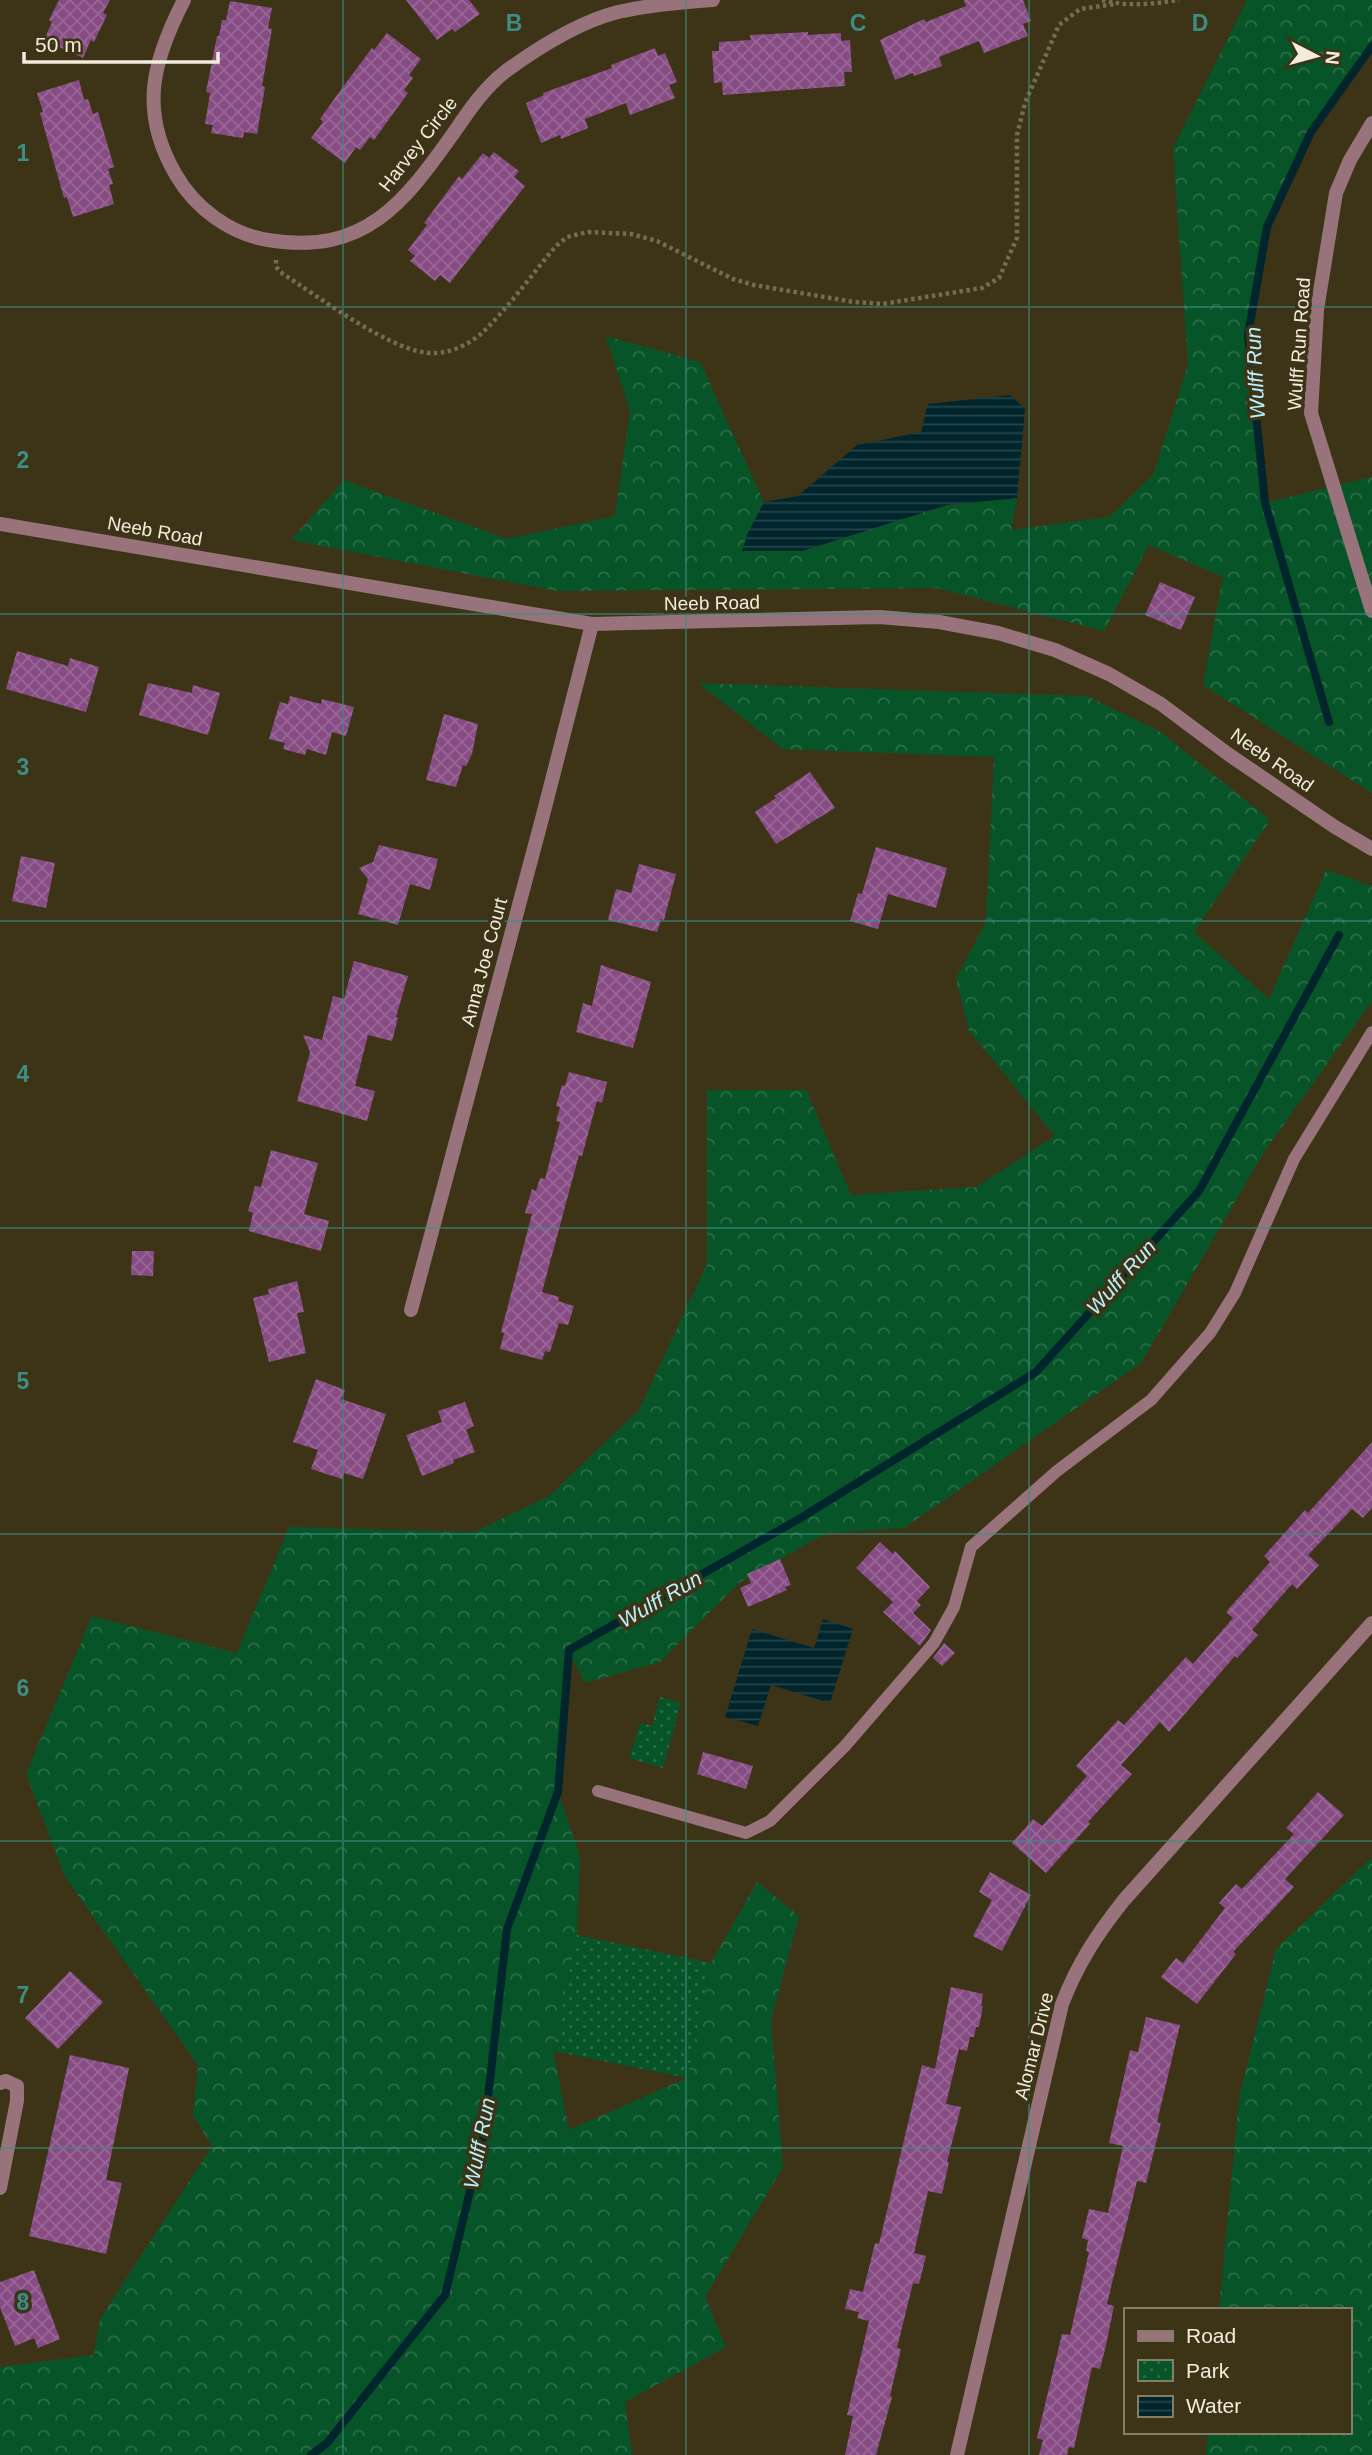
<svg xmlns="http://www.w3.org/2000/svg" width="1372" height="2455" font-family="Helvetica,sans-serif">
<defs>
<pattern id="forest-crowns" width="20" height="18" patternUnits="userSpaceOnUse" patternTransform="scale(1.75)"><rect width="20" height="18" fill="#075428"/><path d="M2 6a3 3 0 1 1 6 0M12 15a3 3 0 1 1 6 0" fill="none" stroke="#2c6d47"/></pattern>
<pattern id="park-dots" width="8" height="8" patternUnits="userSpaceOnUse" patternTransform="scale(1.75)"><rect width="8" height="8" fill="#075428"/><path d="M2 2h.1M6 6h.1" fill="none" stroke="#2c6d47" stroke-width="1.8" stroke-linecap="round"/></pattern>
<pattern id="water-rules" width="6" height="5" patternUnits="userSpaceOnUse" patternTransform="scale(1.75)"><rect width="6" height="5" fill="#00252c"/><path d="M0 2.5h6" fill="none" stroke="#26454a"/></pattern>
<pattern id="building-cross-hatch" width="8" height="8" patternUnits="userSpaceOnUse" patternTransform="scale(1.75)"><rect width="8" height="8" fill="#874c84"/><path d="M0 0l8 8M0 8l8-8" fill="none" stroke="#986695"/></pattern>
</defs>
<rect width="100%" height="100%" fill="#3d3417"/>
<path fill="url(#forest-crowns)" d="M1247,0H1372V46L1311,132L1267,227L1248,335L1265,503L1372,477V793L1203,685L1223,577L1149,545L1104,631L937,588L557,591L291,540L344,480L507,539L615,516L630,411L606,336L700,362L764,502L747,535L802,551L947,505L1017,498L1011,530L1109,517L1153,475L1188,365L1173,148Z
M698,683L1087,696L1159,731L1270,820L1194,932L1269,999L1326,870L1372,886V1001L1264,1152L1141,1363L904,1528L826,1533L740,1582L660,1662L585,1683L569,1652L558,1792L580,1857L577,1935L553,2051L569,2130L687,2078L711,1963L757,1882L799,1916L771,2020L783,2167L705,2297L726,2347L625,2402L632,2455H0V2367L94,2355L100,2319L212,2146L193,2115L198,2065L65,1877L26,1774L92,1616L237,1653L289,1527L474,1532L549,1496L639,1410L707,1264V1090H806L851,1195L976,1187L1055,1136L969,1031L956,979L986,922L994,757L783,749Z
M1372,1857V2455H1206L1208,2432H1349V2310H1219L1239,2098L1276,1949Z"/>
<path fill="url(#park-dots)" d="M660,1697L681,1703L663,1768L629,1758L640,1723L652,1726Z
M577,1935L711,1963L687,2078L553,2051Z"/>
<path fill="url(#water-rules)" d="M1010,395L1025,409L1017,498L947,505L802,551H742L747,535L764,502L798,496L857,445L921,432L928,404Z
M823,1619L853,1629L830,1703L771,1685L758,1726L725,1717L752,1629L814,1648Z"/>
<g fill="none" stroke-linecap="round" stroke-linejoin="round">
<path stroke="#00252c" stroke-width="8" d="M1329,722L1265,503L1248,335L1267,227L1311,132L1372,46
M311,2455L327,2443L445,2295L484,2133L507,1929L558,1792L569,1650L799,1519L1036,1372L1199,1191L1339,935"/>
</g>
<path fill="url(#building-cross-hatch)" d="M59,0H110L103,13L107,15L94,42L91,40L83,58L44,40L52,22L49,20Z
M406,0H469L480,14L455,32L452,29L437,40Z
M964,0H1023L1031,21L1023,24L1028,36L984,53L979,41L939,57L942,66L914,76L913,73L895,80L880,40L924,19L926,22L966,6Z
M230,1L272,8L268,28L272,29L262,86L265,87L257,134L244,132L243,138L211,133L213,125L205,124L210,93L206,92L217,36H219L222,20H226Z
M808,32V35L841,33V41L850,40L852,72H844L845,86L723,95L722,82L714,83L712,51H719V42L751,40L750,35Z
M387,33L421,59L409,75L413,78L404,90L408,93L374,140L370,137L360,150L356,147L345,163L311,138L323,122L320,119L337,95L372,48L374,50Z
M655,48L658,56L665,53L677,82L669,85L675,98L630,115L626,103L585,119L588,128L561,139L560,135L541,143L526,103L544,95L543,93L612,68L611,65Z
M79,80L84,100L88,99L93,114L98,112L114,167L108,169L113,184L109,185L114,204L73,217L67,197L64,198L40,113L43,112L37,93Z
M494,152L519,171L514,177L525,186L450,283L440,275L435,281L410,261L415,256L408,250L427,225L424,223L459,176L462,179L483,153L489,158Z
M1160,582L1195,597L1181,630L1145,615Z
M17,651L68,666L70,658L99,667L86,712L6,689Z
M148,683L192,693L193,685L220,693L208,735L139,715Z
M290,696L321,704L322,699L354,707L346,736L332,732L326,755L307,749L305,755L283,749L285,743L269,739L280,702L288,704Z
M444,714L478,724L472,754L466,766L463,765L456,787L426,780Z
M810,772L835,808L776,844L755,812L776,798L774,796Z
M379,845L438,859L430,890L410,884L398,925L358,914L368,879L359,868L373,862Z
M876,847L947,868L936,908L888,894L878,929L850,921L858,893L862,894Z
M21,856L55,863L46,908L12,901Z
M639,864L676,874L664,920L661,919L657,932L608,920L616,889L631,893Z
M354,961L408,976L396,1017L398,1018L392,1041L368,1035L355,1086L375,1091L367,1121L297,1101L310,1052L303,1035L322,1040L333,996L344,999Z
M601,965L651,982L633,1048L576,1032L583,1003L592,1006Z
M569,1072L607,1082L602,1103L597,1101L582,1156L579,1155L542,1292L559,1297L558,1301L574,1306L568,1325L559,1323L550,1352L545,1351L542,1360L500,1349L504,1333L501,1332L532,1214L525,1213L532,1189L536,1191L540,1178L545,1179L560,1122L556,1121L560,1107L556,1106L562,1085L565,1086Z
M271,1150L318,1163L304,1214L329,1221L321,1251L249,1231L253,1213L248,1211L255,1186L261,1187Z
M132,1251H154L153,1276L131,1275Z
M297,1281L304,1312L297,1313L306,1353L269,1362L253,1298L269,1294L268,1289Z
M316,1379L345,1390L341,1399L386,1414L363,1479L344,1473L342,1479L311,1469L318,1450L293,1442Z
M465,1402L474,1426L466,1430L475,1452L453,1460L454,1463L422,1476L406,1435L442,1422L438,1411Z
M1372,1442V1508L1363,1518L1352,1509L1308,1555L1319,1565L1297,1589L1292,1584L1252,1630L1258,1635L1237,1658L1235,1656L1169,1732L1160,1722L1121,1765L1132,1774L1088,1822L1090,1824L1046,1873L1012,1843L1033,1819L1042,1826L1087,1776L1076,1766L1118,1720L1124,1725L1186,1657L1193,1664L1233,1618L1226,1612L1270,1562L1264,1556L1305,1510L1308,1513Z
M880,1542L893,1554L895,1551L930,1587L917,1601L921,1605L913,1613L931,1630L920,1646L883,1612L893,1602L856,1568Z
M780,1559L791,1585L785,1587L787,1590L748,1607L740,1588L751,1583L747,1574Z
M944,1643L955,1653L942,1666L933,1658Z
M703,1752L753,1766L746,1789L697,1774Z
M1318,1792L1344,1815L1285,1879L1294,1887L1233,1952L1236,1954L1197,2004L1161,1977L1176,1958L1183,1963L1225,1908L1219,1903L1236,1884L1242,1889L1294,1834L1286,1828Z
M990,1872L1031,1895L1002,1951L973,1936L992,1900L979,1892Z
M70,1971L103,2002L58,2049L25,2018Z
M951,1987L983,1994L981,2006H983L979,2027H976L974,2037H970L967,2051L959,2049L946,2104L961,2107L947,2162H949L942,2194L928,2191L914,2253L926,2256L919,2284L913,2283L897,2348L901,2349L890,2396L892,2397L876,2455H845L853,2416L847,2415L869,2321L857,2318L859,2312L845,2309L850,2289L863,2292L875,2243L879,2244L922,2065L935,2069Z
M1146,2017L1180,2025L1157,2122L1161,2123L1146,2183L1137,2181L1107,2304L1114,2306L1106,2345L1100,2369L1092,2367L1074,2448L1069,2447L1067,2455H1039L1043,2440L1037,2438L1062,2334L1070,2335L1089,2252L1086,2251L1088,2240L1082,2238L1089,2209L1108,2213L1123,2146L1109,2143L1130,2050L1138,2052Z
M70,2055L129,2068L106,2180L122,2183L106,2254L29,2236Z
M34,2270L60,2339L38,2348L34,2338L15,2346L0,2307V2282Z"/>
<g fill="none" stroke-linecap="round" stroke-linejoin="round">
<path stroke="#736b52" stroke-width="4.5" stroke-dasharray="3.5 3.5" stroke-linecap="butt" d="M1102,0C1127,7 1154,4 1179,0
M276,260V267L283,274C318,296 395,355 434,353C451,353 470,344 483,332C509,307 532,274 556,246L567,237L588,232L631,234L657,241L733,279L754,285L854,302L882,304L982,288L999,278L1017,238V135L1025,103L1059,25L1080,9L1116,4"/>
<path stroke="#99737c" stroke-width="12" d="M598,1791L746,1833L770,1821L845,1746L934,1643L954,1607L971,1547L1057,1471L1151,1400L1210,1333L1235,1293L1294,1159L1372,1032"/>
<path stroke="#99737c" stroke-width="14" d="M184,0C152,62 139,112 176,175C195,208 230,234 268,240C365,256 404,203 455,131C470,109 485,87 506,71C539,47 578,22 618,12C649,5 682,2 713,0
M1372,123L1350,160L1336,193L1317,310L1311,413L1372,611
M411,1310L543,815L592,624
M0,2083L6,2081L17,2086V2101L0,2188
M957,2455L1062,2004C1078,1963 1097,1934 1124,1900L1372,1623"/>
<path stroke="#99737c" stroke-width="14" d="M0,524L592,624L879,617L939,622L998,633L1055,650L1109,674L1161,704L1228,754L1335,827L1372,849"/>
</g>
<path fill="none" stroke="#3c8e84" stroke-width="2" stroke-opacity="0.55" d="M343,0V2455M686,0V2455M1029,0V2455M0,307H1372M0,614H1372M0,921H1372M0,1228H1372M0,1534H1372M0,1841H1372M0,2148H1372"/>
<g text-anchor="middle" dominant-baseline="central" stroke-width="7" stroke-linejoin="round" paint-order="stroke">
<g font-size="19" fill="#f1ecdb" stroke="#3d3417">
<text transform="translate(418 144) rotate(-52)">Harvey Circle</text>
<text transform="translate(1299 344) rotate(-86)">Wulff Run Road</text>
<text transform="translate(155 531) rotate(10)">Neeb Road</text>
<text transform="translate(712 603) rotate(-1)">Neeb Road</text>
<text transform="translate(1272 760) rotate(35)">Neeb Road</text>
<text transform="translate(484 962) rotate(-75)">Anna Joe Court</text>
<text transform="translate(1034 2046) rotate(-76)">Alomar Drive</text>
</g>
<g font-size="21" font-style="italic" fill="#baeffb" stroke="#3d3417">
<text transform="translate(1255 373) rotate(-93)">Wulff Run</text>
<text transform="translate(1121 1277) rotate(-48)">Wulff Run</text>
<text transform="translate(660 1599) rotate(-30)">Wulff Run</text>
<text transform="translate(479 2143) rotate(-79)">Wulff Run</text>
</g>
</g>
<g font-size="23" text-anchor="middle" font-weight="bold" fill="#3c8e84" stroke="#3d3417" stroke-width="7" stroke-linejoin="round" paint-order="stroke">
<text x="514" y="31">B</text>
<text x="858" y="31">C</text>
<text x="1200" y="31">D</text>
<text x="23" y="161">1</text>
<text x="23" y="468">2</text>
<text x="23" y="775">3</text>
<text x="23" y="1082">4</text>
<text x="23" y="1389">5</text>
<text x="23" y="1696">6</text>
<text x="23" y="2003">7</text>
<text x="23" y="2310">8</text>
</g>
<rect x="1124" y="2308" width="228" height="126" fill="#3d3417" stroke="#857e65" stroke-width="2"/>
<rect x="1138" y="2331" width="35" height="10" fill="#99737c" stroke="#857e65" stroke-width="2"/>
<text x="1186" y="2343" font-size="21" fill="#f1ecdb">Road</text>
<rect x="1138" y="2360" width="35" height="21" fill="url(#park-dots)" stroke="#857e65" stroke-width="2"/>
<text x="1186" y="2378" font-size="21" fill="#f1ecdb">Park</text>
<rect x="1138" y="2396" width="35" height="21" fill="url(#water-rules)" stroke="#857e65" stroke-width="2"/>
<text x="1186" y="2413" font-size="21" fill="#f1ecdb">Water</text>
<g transform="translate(1316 56) rotate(96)" stroke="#3d3417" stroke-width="5" paint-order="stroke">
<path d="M0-5L12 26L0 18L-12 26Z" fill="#f1ecdb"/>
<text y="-10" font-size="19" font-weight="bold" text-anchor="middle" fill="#f1ecdb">N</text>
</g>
<path d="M24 52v10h194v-10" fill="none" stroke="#f1ecdb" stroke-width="3.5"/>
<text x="35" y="52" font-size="21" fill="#f1ecdb" stroke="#3d3417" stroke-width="5" paint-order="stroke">50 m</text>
</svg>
